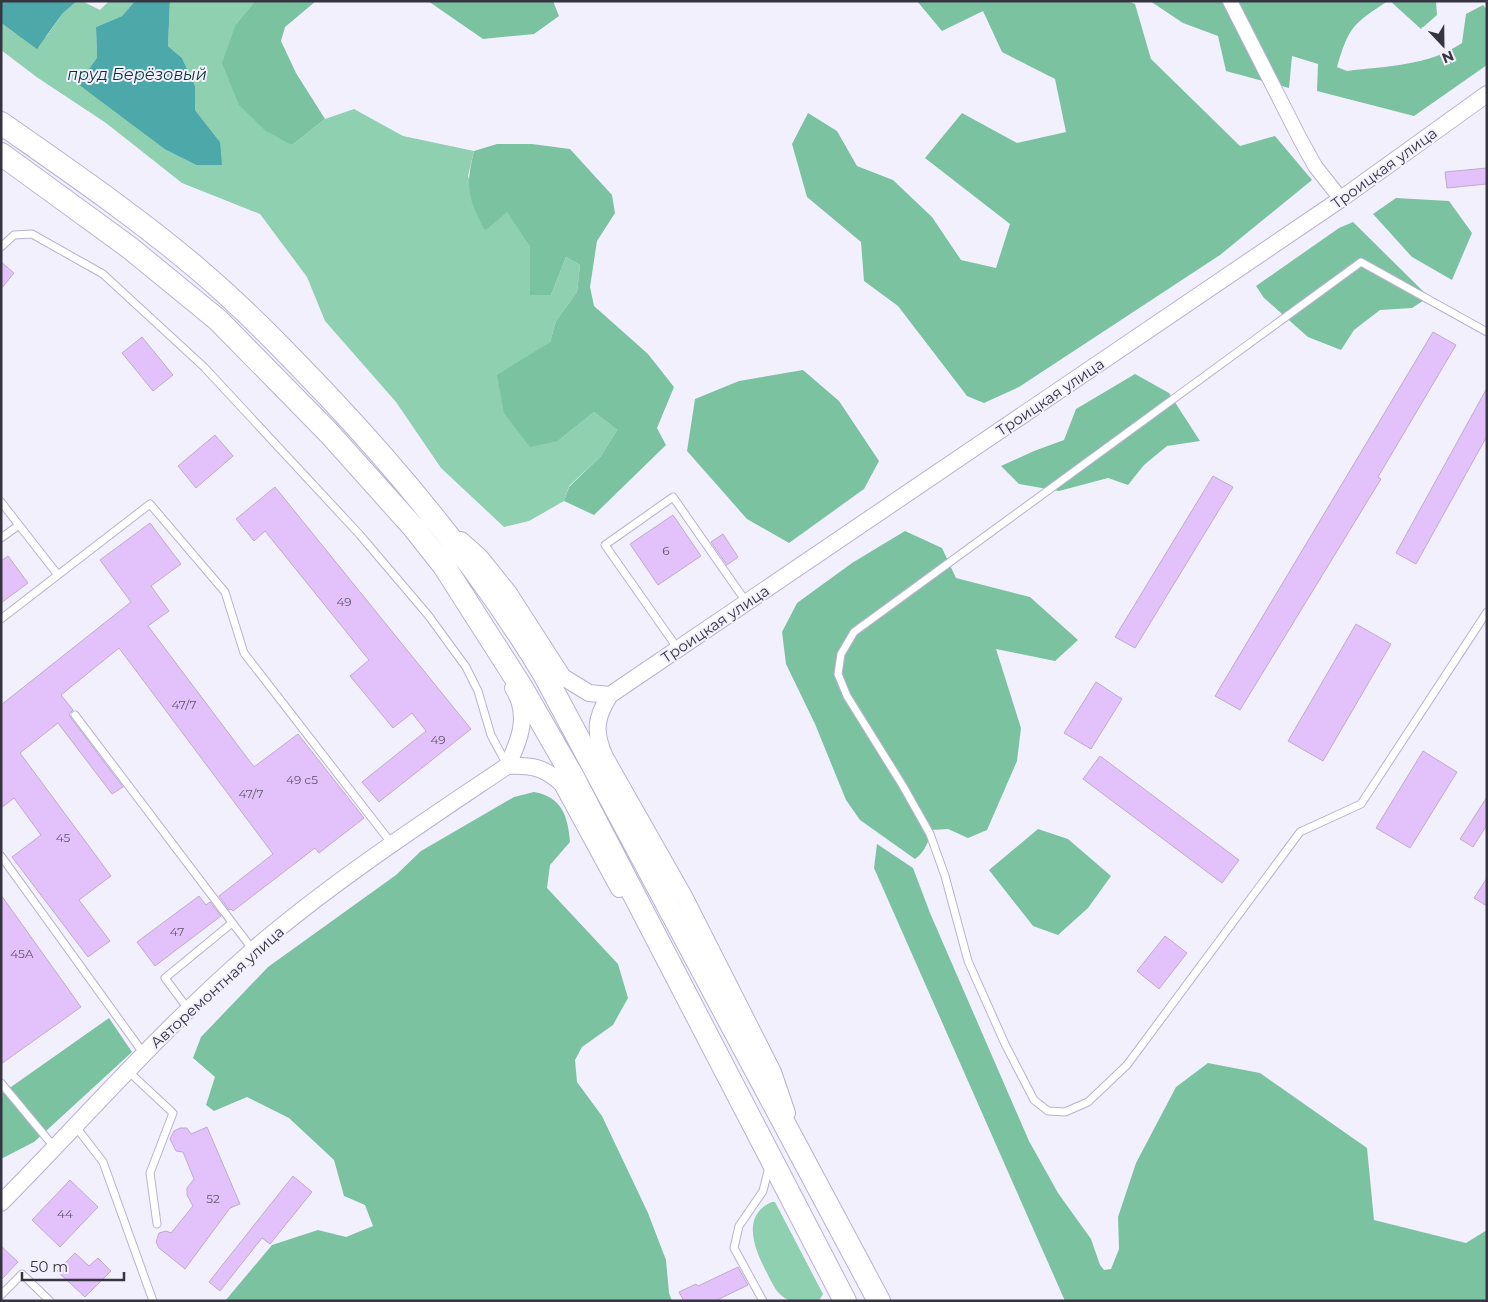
<svg xmlns="http://www.w3.org/2000/svg" width="1488" height="1302" font-family="Montserrat,sans-serif">
<rect width="100%" height="100%" fill="#f3f0fe"/>
<path fill="#8ed0b0" d="M77,1H82L100,10L109,1H135L122,16L96,27L97,58L131,122L166,150L196,165L220,142L195,110V86L182,58L168,46L170,1H255L236,24L292,145L325,119L354,109L403,136L474,151L468,176L485,231L507,211L530,247L531,270L551,295L566,257L580,265L577,292L556,321L550,342L530,356L558,441L594,412L617,430L601,456L569,486L564,501L529,521L504,527L441,468L396,402L325,321L307,277L260,214L182,183L106,123L38,78L1,50V23L16,34L46,37L62,14Z
M772,1202H775L823,1294L819,1301C810,1301 797,1302 788,1300C777,1295 772,1283 767,1273C755,1251 740,1215 772,1202Z"/>
<path fill="#7bc2a0" d="M255,1H316L285,27L281,41L296,73L325,119L292,145L266,131L239,105L222,63L236,24Z
M428,1H553L559,16L534,34L483,39Z
M917,1H1127L1135,4L1151,59L1240,146L1275,136L1312,180L1220,255L1019,387L984,403L967,396L898,306L864,281L861,242L807,197L792,144L808,113L837,131L857,166L893,180L932,217L961,260L996,268L1010,224L925,158L962,113L1017,143L1066,132L1055,79L1002,52L983,11L942,31Z
M1150,1H1388C1353,24 1349,26 1337,67L1347,71C1387,66 1428,66 1462,43L1466,14L1483,5L1487,10V65L1414,116L1317,91L1318,64L1292,56L1289,88L1226,71L1218,36L1183,23Z
M1390,1H1436L1437,15L1421,29Z
M497,144H532L570,149L612,195L615,213L597,241L590,287L594,306L648,354L674,387L657,428L666,445L594,515L564,501L569,487L601,456L617,430L594,412L558,441L530,447L504,413L497,375L550,342L556,321L577,292L580,265L566,257L551,295H530V247L507,212L485,231C468,197 465,189 474,151Z
M1396,198L1449,201L1472,233L1452,280L1412,257L1373,214Z
M1353,222L1429,297L1412,308L1380,310L1354,330L1341,350L1308,337L1264,298L1256,286L1339,228Z
M803,370L839,401L879,461L864,489L789,543L747,519L687,451L695,399L739,381Z
M1135,374L1169,393L1200,441L1167,446L1144,465L1128,485L1108,478L1059,491L1019,484L1001,466L1034,451L1064,440L1076,409Z
M905,531L942,548L956,578L1030,597L1078,640L1055,661L996,649L1021,728L1017,761L987,830L968,838L948,829L931,830C929,841 925,852 915,859L860,820L846,800L815,724L786,664L782,632L797,603L852,563Z
M534,792C562,797 568,816 570,842L550,865L547,888L618,964L628,998L613,1025L582,1047L575,1060L577,1082L602,1116L648,1213L666,1260L669,1293L672,1301H225L272,1245L318,1230L346,1237L373,1226L365,1205L344,1196L334,1160L289,1118L247,1097L214,1111L206,1105L215,1077L193,1058L201,1037L268,967L396,875L421,851L514,797Z
M1038,829L1068,839L1111,876L1088,908L1058,935L1033,926L989,870Z
M877,844L913,868L930,913L1029,1141L1058,1193L1091,1239L1100,1265L1104,1270L1111,1269L1119,1249L1118,1217L1136,1163L1176,1087L1208,1063L1260,1073L1367,1148L1374,1220L1466,1243L1487,1230V1301H1065L874,868Z
M109,1018L132,1052L34,1142L1,1159V1094Z"/>
<path fill="#4da8aa" d="M1,1H77L62,14L37,49L1,23Z
M135,1H170L168,46L182,58L195,86V110L220,142L222,165H196L166,150L78,84L97,58L96,27L122,16Z"/>
<path fill="#e3c1fb" stroke="#beaccc" d="M1487,168V184L1447,188L1445,172Z
M1,262L14,273L1,289Z
M1433,332L1456,345L1378,477L1381,479L1240,710L1215,696Z
M142,337L173,375L153,391L122,353Z
M1487,388V436L1416,564L1396,553Z
M215,435L233,456L196,488L178,466Z
M1213,476L1233,487L1135,648L1115,637Z
M275,487L471,729L379,802L362,782L426,731L412,713L393,728L350,676L369,660L265,531L254,541L236,519Z
M673,515L701,556L658,585L630,544Z
M150,523L181,564L151,586L169,611L148,626L254,767L298,734L364,818L319,853L315,848L233,911L231,909L229,910L219,896L273,854L119,648L61,695L73,710L69,714L71,718L123,787L112,794L58,723L20,753L111,876L79,900L110,941L88,957L12,857L41,835L14,798L1,808V705L131,602L100,560Z
M723,534L738,557L727,565L711,542Z
M8,556L28,583L1,603V561Z
M1356,624L1391,644L1323,761L1288,741Z
M1096,682L1122,699L1091,749L1064,733Z
M1423,751L1457,772L1410,848L1376,828Z
M1100,756L1239,860L1222,883L1083,779Z
M1487,797V825L1473,847L1460,839Z
M1487,878V906L1474,898Z
M1,895L81,1007L1,1064Z
M199,896L206,905L210,902L221,916L155,966L137,942Z
M1165,936L1187,953L1159,989L1137,971Z
M207,1127L240,1204L230,1208L185,1269L159,1248L156,1242L159,1233L166,1231L171,1233L193,1206L187,1195V1188L194,1179L183,1152L176,1151L170,1139L174,1131L180,1128H187L191,1134Z
M293,1176L312,1192L270,1244L262,1238L220,1291L209,1282Z
M70,1180L98,1207L60,1247L32,1220Z
M1,1246L18,1262L1,1280Z
M75,1253L89,1266L98,1258L111,1271L85,1297L57,1271Z
M738,1267L748,1285L715,1301H684L679,1292L696,1284L698,1286Z"/>
<g fill="none" stroke-linecap="round" stroke-linejoin="round">
<defs>
<path id="service" d="M1,247L14,235L32,234L103,274L204,367L360,535L428,615L466,667L478,691L491,735L506,763
M1487,332L1361,262L854,632L841,654L838,674L847,696L903,786L930,834L945,876L968,961L1005,1044L1034,1100L1048,1111L1065,1112L1088,1102L1127,1065L1300,832L1361,804L1487,612
M1,502L58,575
M1,538L19,525
M1,619L150,504L225,592L244,653L392,844
M678,649L605,545L673,497L747,603
M75,715L253,950
M1,856L144,1054
M188,1009L165,978L232,923
M128,1071L173,1113L150,1173L157,1224
M1,1083L55,1148
M76,1127L103,1162L153,1301
M1,1295L22,1274L50,1301
M763,1301L734,1248L739,1226L763,1191L769,1167"/>
<path id="minor" d="M1230,1L1299,137L1315,166L1341,199"/>
<path id="tertiary" d="M461,540L480,557L509,593L563,677L589,693L610,695
M507,766C531,765 545,767 562,784L619,889
M507,766C520,740 530,715 513,688
M787,1113L773,1072L685,898L605,757C594,732 595,718 610,695L1341,199L1487,94
M1,1203C85,1118 163,1028 253,950C332,882 421,824 507,766"/>
<path id="trunk" d="M1,123C68,170 137,217 199,270C245,309 287,353 328,396C409,482 483,573 544,674L879,1301
M1,154L130,248L218,320L329,433L414,528L444,566L522,688L573,777L845,1301"/>
</defs>
<use href="#service" stroke="#b9b1d3" stroke-width="9"/>
<use href="#minor" stroke="#b9b1d3" stroke-width="16"/>
<use href="#tertiary" stroke="#b9b1d3" stroke-width="18"/>
<use href="#trunk" stroke="#b9b1d3" stroke-width="24"/>
<use href="#service" stroke="#fff" stroke-width="7"/>
<use href="#minor" stroke="#fff" stroke-width="14"/>
<use href="#tertiary" stroke="#fff" stroke-width="16"/>
<use href="#trunk" stroke="#fff" stroke-width="22"/>
</g>
<g text-anchor="middle" dominant-baseline="central" stroke-width="4" stroke-linejoin="round" paint-order="stroke">
<g font-size="12" fill="#625770">
<text x="666" y="550">6</text>
<text x="344" y="601">49</text>
<text x="184" y="704">47/7</text>
<text x="438" y="739">49</text>
<text x="302" y="779">49 с5</text>
<text x="251" y="793">47/7</text>
<text x="63" y="837">45</text>
<text x="177" y="931">47</text>
<text x="22" y="953">45А</text>
<text x="213" y="1198">52</text>
<text x="65" y="1213">44</text>
</g>
<g font-size="15" fill="#373442" stroke="#f3f0fe">
<text transform="translate(1384 168) rotate(-36)">Троицкая улица</text>
<text transform="translate(1050 397) rotate(-34)">Троицкая улица</text>
<text transform="translate(715 624) rotate(-34)">Троицкая улица</text>
<text transform="translate(217 987) rotate(-42)">Авторемонтная улица</text>
</g>
<g font-size="16" font-style="italic" fill="#073536" stroke="#f3f0fe">
<text x="137" y="74">пруд Берёзовый</text>
</g>
</g>
<rect width="1488" height="1302" fill="none" stroke="#373442" stroke-width="5"/>
<g transform="translate(1443 45) rotate(158)" stroke="#f3f0fe" stroke-width="4" paint-order="stroke">
<path d="M0-4L9 19L0 12L-9 19Z" fill="#373442"/>
<text y="-8" font-size="14" font-weight="bold" text-anchor="middle" fill="#373442">N</text>
</g>
<path d="M22 1272v8h102v-8" fill="none" stroke="#373442" stroke-width="2.5"/>
<text x="30" y="1272" font-size="15" fill="#373442" stroke="#f3f0fe" stroke-width="4" paint-order="stroke">50 m</text>
</svg>
